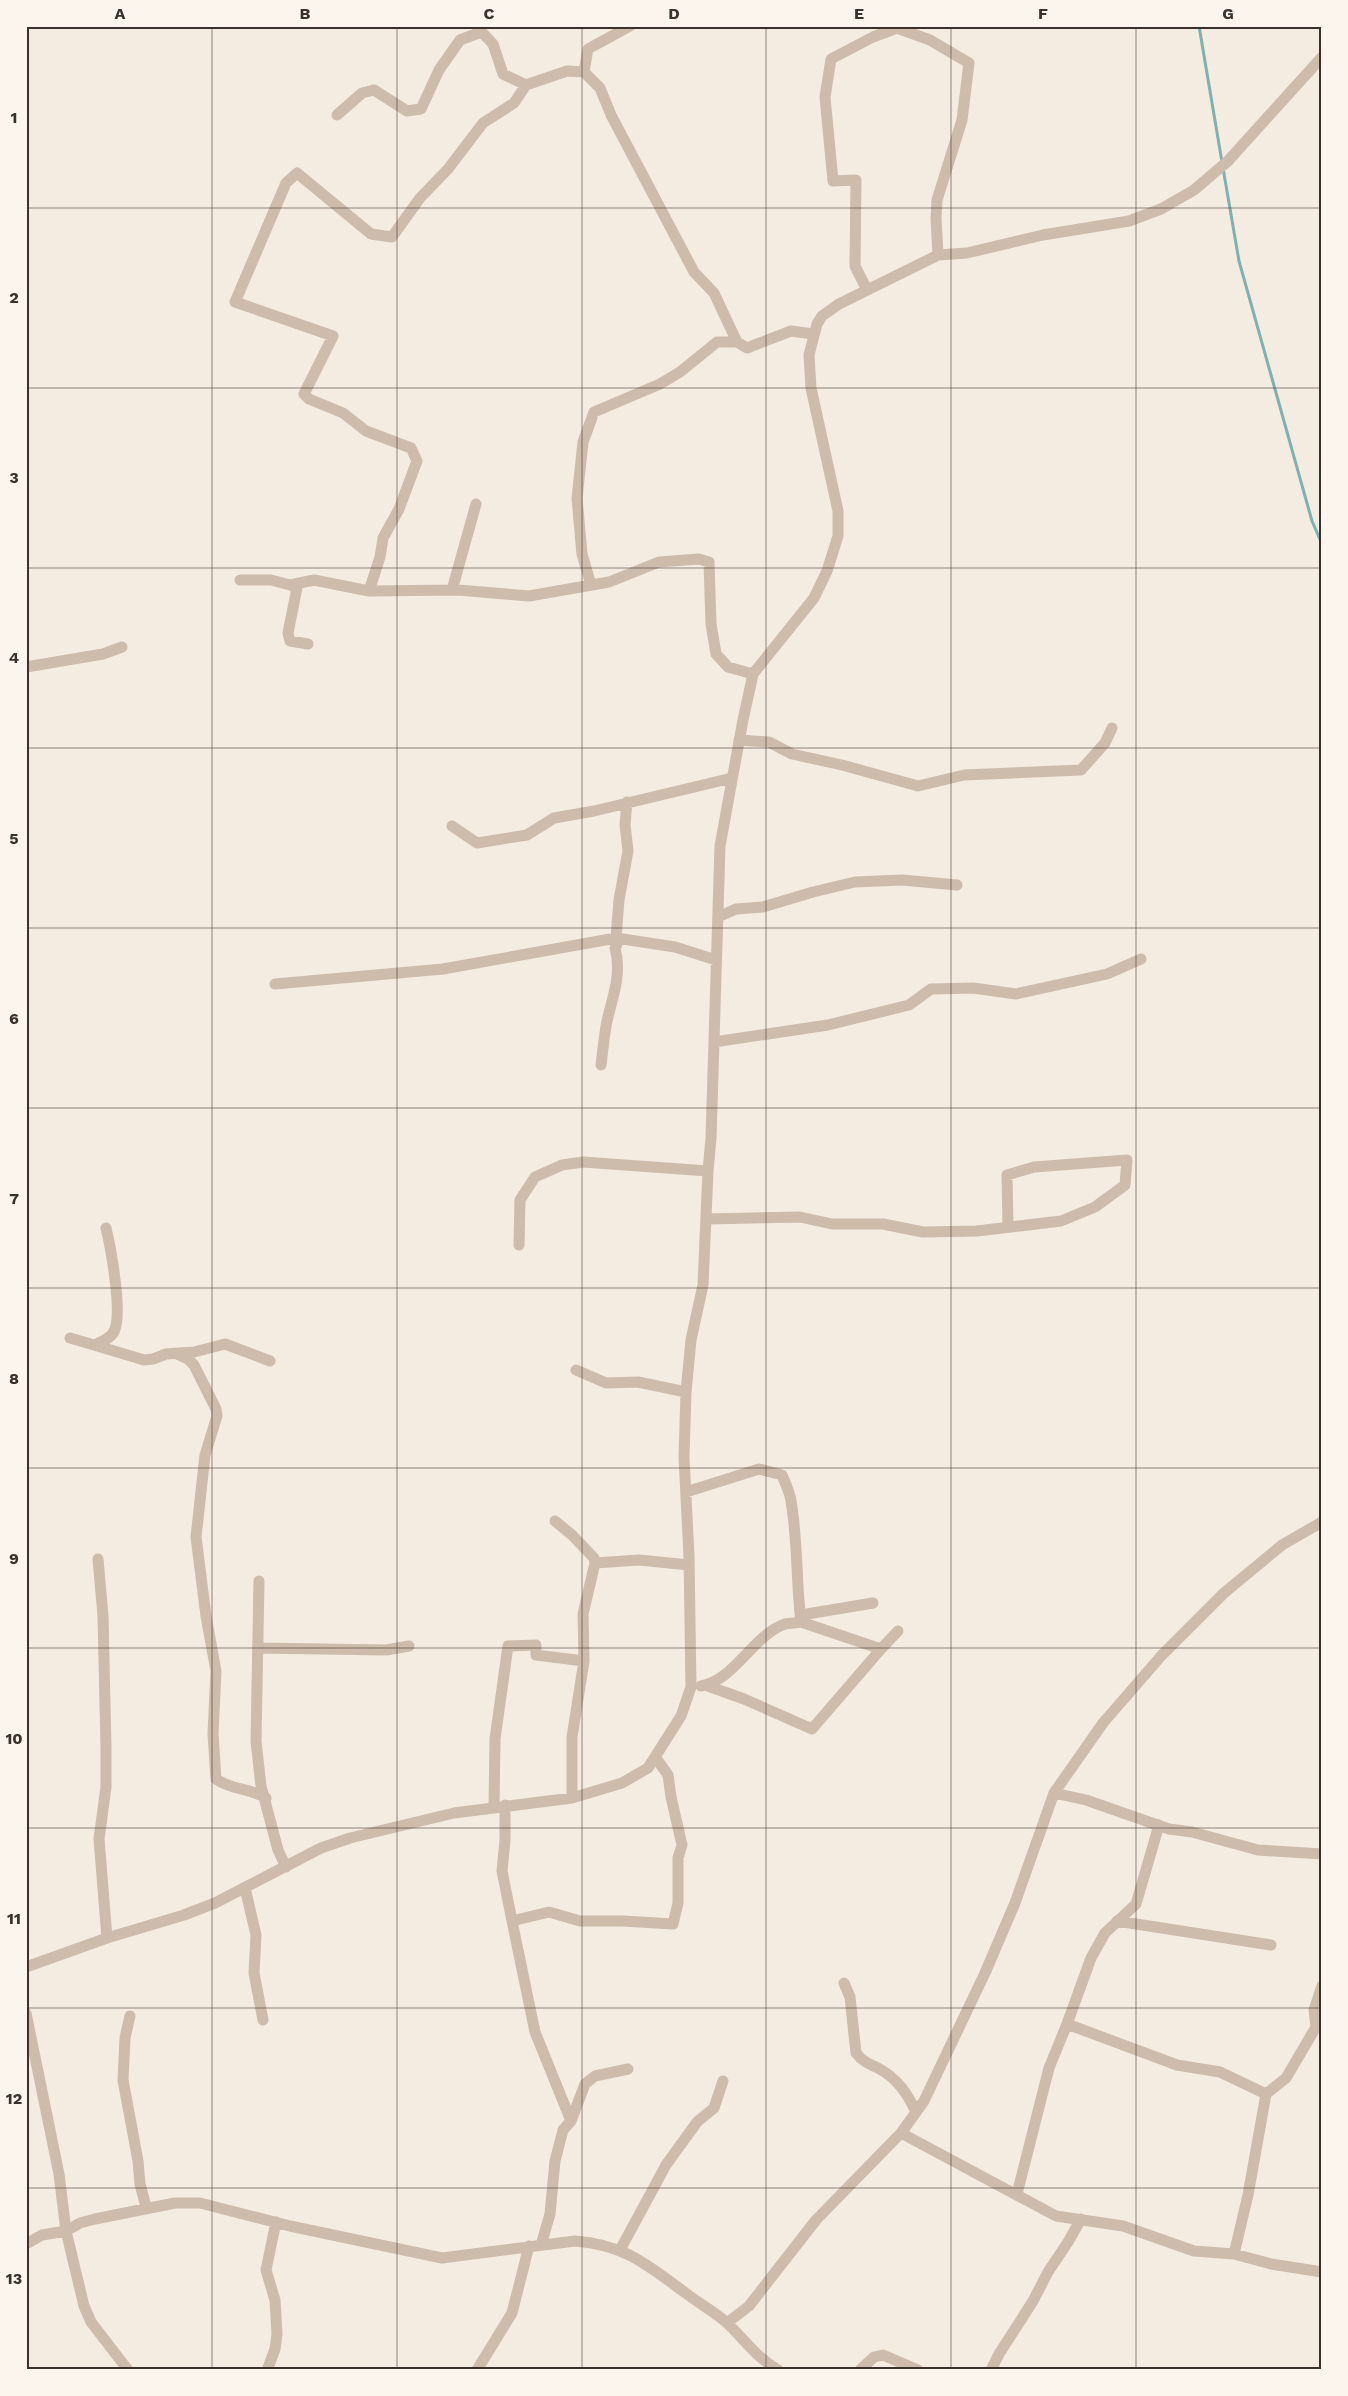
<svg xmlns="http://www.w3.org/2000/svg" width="1348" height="2396" font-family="'Work Sans',sans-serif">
<rect width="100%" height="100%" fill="#f4ebe1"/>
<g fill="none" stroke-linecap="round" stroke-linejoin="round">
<path stroke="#7fb0b2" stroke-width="3" d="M1199,26L1222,162
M1223,168L1239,261L1312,521L1322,544"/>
<path stroke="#cdbbac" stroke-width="11" d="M630,26L588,49L584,72L600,88L611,115L694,272L714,293L737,342
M477,27L493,44L503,74L526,85L567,71L584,72
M337,115L362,93L374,90L407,111L421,109L439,70L460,40L481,32
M867,290L855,266L856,180L833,181L825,97L831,59L873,37L897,28L930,40L969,63L962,120L937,200L936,218L938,255
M240,580H271L290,585L314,580L369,591L458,590L529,596L609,582L659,562L699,559L709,562L711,624L716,654L728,667L753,674
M290,585L297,588L288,633L290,641L308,644
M591,585L582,554L577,498L583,442L594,412L660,384L680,372L717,342H737L747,348L791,331L813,334
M452,590L476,504
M369,591L380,557L383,538L399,509L417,461L411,448L366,431L343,413L309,399L304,394L333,336L235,302L286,183L297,173L371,234L392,237L420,198L448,169L483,123L514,103L526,85
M26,667L103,654L122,647
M739,740L769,742L792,754L842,765L918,786L964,775L1081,770L1105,743L1112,728
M452,826L477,843L527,835L554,818L594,811L732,778
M718,917L736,909L763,907L813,892L855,882L902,880L957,885
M616,938L619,900L628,851L625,825L627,802
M275,984L443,969L616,938L675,947L716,960
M714,1042L828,1025L909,1005L931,989L973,988L1016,994L1107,974L1141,959
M601,1065C603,1050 604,1036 607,1021C613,996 622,973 615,948L620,938
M707,1219L800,1217L832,1224H883L923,1232L977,1231L1061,1221L1095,1207L1125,1185L1127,1160L1034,1167L1007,1175L1008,1226
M519,1245L520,1200L535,1177L562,1165L583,1162L708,1171
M70,1338L94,1345C101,1342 113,1338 115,1329C122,1310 111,1249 106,1228
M94,1345L144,1360L153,1359L166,1354L194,1352L225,1344L270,1361
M175,1353L188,1359L194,1365L216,1409L217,1416L205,1455L196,1537L206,1616L216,1671L213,1734L216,1779C231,1790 250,1788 266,1798
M576,1370L606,1383L638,1382L686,1392
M686,1492L759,1469L782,1475C785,1483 790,1492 791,1501C798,1541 796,1582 801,1622L881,1649L898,1631
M555,1521L572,1535L594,1558L595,1563L583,1614L584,1661L572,1737V1798
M98,1559L103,1616L106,1749V1787L99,1839L107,1938
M595,1563L639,1560L689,1565
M259,1581L256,1741L261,1786L278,1850L286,1867
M259,1648L386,1650L409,1646
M705,1685L744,1699L812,1729L881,1649
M701,1686C734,1681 753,1635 785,1624C790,1623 796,1623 801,1622L807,1614L873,1603
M1054,1793L1086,1800L1169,1829L1192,1832L1258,1850L1322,1854
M505,1805V1840L502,1871L512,1921L549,1912L580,1921H623L673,1924L678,1903V1858L682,1845L671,1797L668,1775L656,1758
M494,1807L495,1739L508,1646L536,1645V1655L584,1661
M1159,1825L1136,1904L1105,1933L1091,1958L1067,2024L1177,2065L1220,2072L1266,2094L1248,2195L1234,2254
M245,1888L256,1935L254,1973L263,2020
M512,1921L535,2032L571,2121
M1117,1921L1271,1945
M26,1967L107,1938L184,1915L215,1903L321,1848L350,1838L454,1813L572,1798L622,1783L648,1768L681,1716L691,1687L689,1556L684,1457L686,1392L691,1340L703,1285L708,1171L711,1138L720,846L743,720L753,674L814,598L827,571L838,536V511L811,388L809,355L817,324L822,316L839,304L938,255L967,253L1043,235L1129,221L1161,209L1194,190L1228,161L1322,57
M844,1983L850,1997L856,2053C862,2061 869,2064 878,2068C898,2079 907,2093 916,2112
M26,2013L59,2174L66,2231L84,2306L91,2322L128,2370
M130,2016L125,2038L123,2080L138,2161L140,2184L146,2207
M1266,2094L1286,2078L1316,2027L1314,2010L1322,1986
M901,2133L1056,2216L1123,2226L1194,2251L1234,2254L1271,2264L1322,2272
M1017,2194L1049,2068L1067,2024
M26,2244L42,2235L66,2231L80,2223L95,2219L175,2203H200L290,2226L442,2258L575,2241C626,2245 647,2265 687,2294C700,2304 715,2312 727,2323C746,2341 755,2356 778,2370
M541,2245L550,2214L555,2161L563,2130L571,2121L585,2084L595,2076L628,2069
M620,2250L666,2165L697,2122L714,2108L723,2081
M727,2323L749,2306L816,2220L901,2133L924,2101L985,1973L1015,1903L1054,1793L1103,1723L1162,1655L1224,1593L1282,1545L1322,1522
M268,2368L275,2349L277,2334L275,2300L266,2270L276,2222
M477,2370L512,2313L529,2246
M860,2370L874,2357L883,2355L918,2370
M991,2370L999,2354L1033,2301L1048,2272L1068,2242L1081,2219"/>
</g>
<path fill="none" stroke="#3b302b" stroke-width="1" stroke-opacity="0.55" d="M212,26V2370M397,26V2370M582,26V2370M766,26V2370M951,26V2370M1136,26V2370M26,208H1322M26,388H1322M26,568H1322M26,748H1322M26,928H1322M26,1108H1322M26,1288H1322M26,1468H1322M26,1648H1322M26,1828H1322M26,2008H1322M26,2188H1322"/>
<rect width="1348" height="2396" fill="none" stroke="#fbf5ee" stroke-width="55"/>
<rect x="28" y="28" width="1292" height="2340" fill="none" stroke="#3b302b" stroke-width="2"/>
<g font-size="16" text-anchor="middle" font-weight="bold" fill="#3b302b">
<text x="120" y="19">A</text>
<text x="305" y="19">B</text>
<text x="489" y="19">C</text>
<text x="674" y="19">D</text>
<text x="859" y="19">E</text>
<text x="1043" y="19">F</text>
<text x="1228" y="19">G</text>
<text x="14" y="123">1</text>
<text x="14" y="303">2</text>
<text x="14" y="483">3</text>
<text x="14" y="663">4</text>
<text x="14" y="844">5</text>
<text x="14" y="1024">6</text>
<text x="14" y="1204">7</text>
<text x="14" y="1384">8</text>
<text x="14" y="1564">9</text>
<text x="14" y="1744">10</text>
<text x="14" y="1924">11</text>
<text x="14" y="2104">12</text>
<text x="14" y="2284">13</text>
</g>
</svg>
